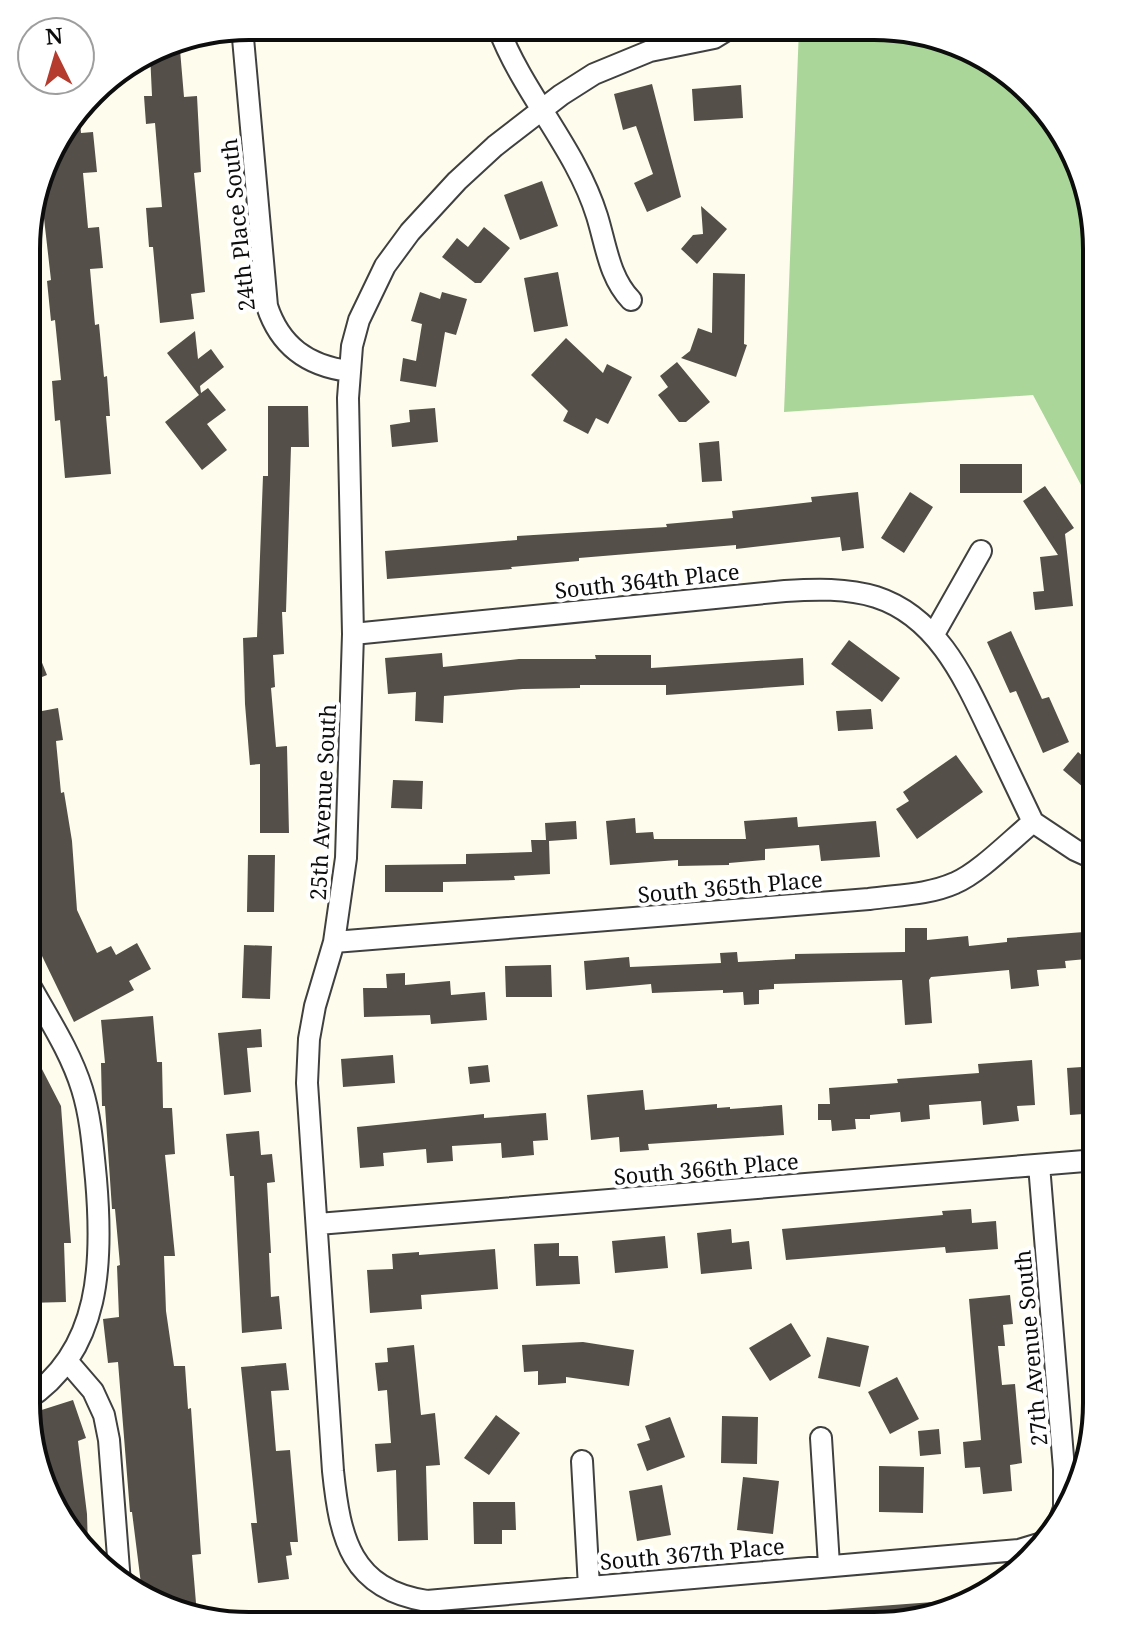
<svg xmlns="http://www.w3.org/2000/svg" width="1123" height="1652" font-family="'Noto Serif',serif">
<rect width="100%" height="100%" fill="#fefded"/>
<path fill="#abd699" d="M799,28H904L1010,72L1074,151L1097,248V515L1033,395L784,412Z"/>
<path fill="#554f4a" d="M179,38L184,97L197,96L201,172L194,173L205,292L191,294L194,319L160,323L153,247H149L146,208L162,207L155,123L146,124L144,96H152L150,53Z
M652,84L681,197L647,212L634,183L653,174L636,126L623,130L614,94Z
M741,85L743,118L694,121L692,89Z
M79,109L81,133L93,132L97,172L83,173L88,228L99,227L103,268L90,269L95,325L99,324L104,377L107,376L110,416H106L111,474L65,478L60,420L55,421L52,381L61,380L55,320L51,321L47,281L51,280L40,183L56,138Z
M542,181L558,226L520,240L504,195Z
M701,206L727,229L697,264L681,249L693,235L703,234Z
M484,227L510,248L481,283H475L442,257L457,238L468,247Z
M558,272L568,326L534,332L524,278Z
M713,273L745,274L744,344L747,345L736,377L681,358L690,351L698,328L712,333Z
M420,292L440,299L442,292L467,299L456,335L445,332L436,387L400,381L403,358L416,361L422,324L411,321Z
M195,331L198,359L211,349L224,367L200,386L201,393L208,388L226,410L207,424L227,450L202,470L165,422L199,395L167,353Z
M566,338L603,373L607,364L632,377L608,424L596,418L588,434L563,421L568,411L531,375Z
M677,362L710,402L686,422H679L658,395L668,387L660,376Z
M268,406H308L309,447H291L286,612H282L284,654L273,655L275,687L271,688L276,747L287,746L289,833H260V764L250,765L245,704L243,638L257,637L263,476H268Z
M435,408L438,442L392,447L390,425L410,422L409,410Z
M719,441L722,481L702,482L699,443Z
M960,464H1022V493H960Z
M1045,486L1074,528L1065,534L1073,606L1035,610L1033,592L1044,591L1040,557L1058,555L1023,501Z
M858,492L864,548L842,551L840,537L736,549V545L579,558V561L511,567L512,569L387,579L385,551L517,540V536L667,527L666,524L733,518L732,511L812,502L811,497Z
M910,492L933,507L904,553L881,538Z
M28,628L47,675L37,679L42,711L58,708L63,740L56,741L61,793L64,792L72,841L77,910L97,953L111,946L116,955L137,943L151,969L129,981L134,990L74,1022L27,925Z
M1011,631L1042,699L1049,697L1069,742L1043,753L1016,691L1010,693L987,642Z
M849,640L900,678L882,702L831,664Z
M442,653L443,667L519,659H596L595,655H651V668L803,658L804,685L666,695V685H580V688L523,689L444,696L443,723L415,721L416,692L388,694L385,658Z
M871,709L873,729L838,731L836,711Z
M1078,752L1097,768V799L1063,770Z
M956,755L983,792L917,839L896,809L909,801L903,792Z
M393,780L423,781L422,809L391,808Z
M797,817L798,827L876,821L880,857L821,861L819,845L765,849V860L729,863V865L678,866V860L610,865L606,821L635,818L636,833L653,832L654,839H746L744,821Z
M576,821L577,839L549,841L550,874L514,876L515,880L443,882V892H385V865L466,864V854L532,852L531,840H546L545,823Z
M248,855H275L274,912H247Z
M905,928H927V940L968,936L969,946L1007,942V938L1097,931V958L1065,961L1066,968L1037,970L1039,986L1011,989L1009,970L931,977L929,980L932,1023L905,1025L902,980L774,984V989L759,990V1004L744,1005L743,992L723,993V990L652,993L651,984L586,990L584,961L629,957L630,967L721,963L720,953L737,952L738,962L795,959V954L905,952Z
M244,945L272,946L270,999L242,998Z
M551,965L552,997H506L505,966Z
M405,973V985L450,981L451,995L485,992L487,1020L431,1024L430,1015L364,1017L363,988H387L386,974Z
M153,1016L157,1062H162L163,1108H172L175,1154L165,1155L175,1256H164L166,1311L174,1366H185L188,1409L191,1408L201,1554L192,1555L197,1615L142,1592L132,1512H130L118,1362L108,1363L103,1319L119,1317L117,1266L120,1265L115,1209H112L105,1106H102L101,1063H105L101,1020Z
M261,1029L262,1047L247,1048L251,1092L224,1095L218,1033Z
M27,1040L61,1106L71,1243H64L66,1302L26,1303Z
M393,1055L395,1083L343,1087L341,1059Z
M1032,1060L1035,1105L1017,1106L1019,1121L983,1125L981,1101L929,1105L930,1119L901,1122L900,1112L870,1115V1119H855L856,1129L832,1131L831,1120H818V1104H830L829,1088L898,1083L897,1079L979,1073L978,1064Z
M488,1065L490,1082L470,1084L468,1067Z
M1097,1066V1113L1070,1115L1067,1068Z
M643,1090L645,1110L717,1104V1108L730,1107V1109L782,1105L784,1135L648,1144L649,1150L620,1152L619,1137L591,1140L587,1095Z
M546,1113L548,1140L533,1141L534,1155L502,1158L501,1143L452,1146L453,1161L427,1163L426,1149L383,1153L384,1166L360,1168L357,1127L484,1114V1118Z
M259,1131L261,1155L272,1154L275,1182L267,1183L271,1253H269L271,1297L279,1296L282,1329L242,1333L234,1176H230L226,1134Z
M971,1209L972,1223L996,1221L998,1249L946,1253L945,1247L786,1260L782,1229L943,1215L942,1211Z
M731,1229L732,1243L749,1241L752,1269L701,1274L697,1233Z
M665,1236L668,1268L615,1273L612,1241Z
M559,1243V1256H578L580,1284L536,1286L534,1244Z
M495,1249L498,1289L421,1295L422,1309L370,1313L367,1270L393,1269L392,1254L419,1252V1255Z
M1010,1295L1013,1324L1003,1325L1005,1346H998L1002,1385L1015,1384L1022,1463L1010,1465L1012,1491L983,1494L980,1467L965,1468L963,1442L981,1440L969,1299Z
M791,1323L811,1356L770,1381L749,1348Z
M827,1337L869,1346L860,1387L818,1378Z
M583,1342L634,1350L629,1386L566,1377V1383L538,1385V1371L524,1372L522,1345Z
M414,1345L421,1415L435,1413L440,1465L426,1466L428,1540L398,1541L396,1470L377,1472L375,1444L391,1443L387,1390L378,1391L375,1363L388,1362L387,1348Z
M286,1363L289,1390L271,1391L276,1451L290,1450L298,1542H290L292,1555L286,1556L289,1579L258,1583L251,1523H257L241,1367Z
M897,1377L919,1419L890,1434L868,1392Z
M73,1400L86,1438L78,1441L87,1514L88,1549L49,1501L29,1414Z
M496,1415L520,1433L489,1475L464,1458Z
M722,1416L758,1417L757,1464L721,1463Z
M670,1417L685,1457L647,1471L637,1444L650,1440L645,1426Z
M939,1429L941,1454L920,1456L918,1431Z
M879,1466L924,1467L923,1513L879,1512Z
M743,1477L779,1481L773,1534L737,1530Z
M662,1485L671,1535L637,1541L629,1491Z
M473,1502H515L516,1530H502V1544H474Z
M933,1602L934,1612L875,1626H786V1613Z"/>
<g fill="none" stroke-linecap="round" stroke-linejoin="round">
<defs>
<path id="minor" d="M242,27L267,306C280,346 308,366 349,371
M498,27C523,94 576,148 597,216C606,245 609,277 631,300
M732,27L714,38L650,51L594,74L561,95L495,146L457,181L410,232L385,266L359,320L352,346L348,398L353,634L346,858L334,942L315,1006L309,1039L307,1083L333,1471C340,1539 351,1589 427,1601L1019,1550L1042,1543
M353,634L785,591C815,589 847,588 876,597C938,617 965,680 991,734C1005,763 1019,793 1033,822
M934,634L981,551
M334,942L869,899C897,895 928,895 955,883C979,873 1011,840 1033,822L1075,850L1097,860
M1039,1165L1064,1469V1508L1056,1530
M318,1224L1097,1160
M68,1362L93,1391L104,1415L109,1440L120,1583
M26,1400C102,1351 103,1260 96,1179C93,1149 91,1118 82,1089C70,1050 46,1015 27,980
M821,1438L829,1565
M582,1461L589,1587"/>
</defs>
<use href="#minor" stroke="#404040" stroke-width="24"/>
<use href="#minor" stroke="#fff" stroke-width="20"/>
</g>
<g text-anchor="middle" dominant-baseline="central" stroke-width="8" stroke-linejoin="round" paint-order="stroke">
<g font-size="22" fill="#0d0d0d" stroke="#fff">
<text transform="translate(237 225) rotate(-96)">24th Place South</text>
<text transform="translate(647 580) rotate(-6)">South 364th Place</text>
<text transform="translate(322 802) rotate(-87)">25th Avenue South</text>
<text transform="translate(730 886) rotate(-5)">South 365th Place</text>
<text transform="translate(706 1168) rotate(-5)">South 366th Place</text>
<text transform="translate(1030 1348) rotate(-95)">27th Avenue South</text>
<text transform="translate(692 1553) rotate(-5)">South 367th Place</text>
</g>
</g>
<path d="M0 0H1123V1652H0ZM249 40H874A209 209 0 0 1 1083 249V1403A209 209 0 0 1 874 1612H249A209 209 0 0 1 40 1403V249A209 209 0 0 1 249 40Z" fill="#fff" fill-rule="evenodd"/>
<path fill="none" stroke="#0d0d0d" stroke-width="4" d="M249 40H874A209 209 0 0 1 1083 249V1403A209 209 0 0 1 874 1612H249A209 209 0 0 1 40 1403V249A209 209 0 0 1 249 40Z"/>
<g transform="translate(56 56) rotate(355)"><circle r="38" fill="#ffffff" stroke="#9e9e9e" stroke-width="2"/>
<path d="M0-6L14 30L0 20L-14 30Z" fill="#b43b2d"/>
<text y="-12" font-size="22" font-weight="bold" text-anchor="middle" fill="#0d0d0d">N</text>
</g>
</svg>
